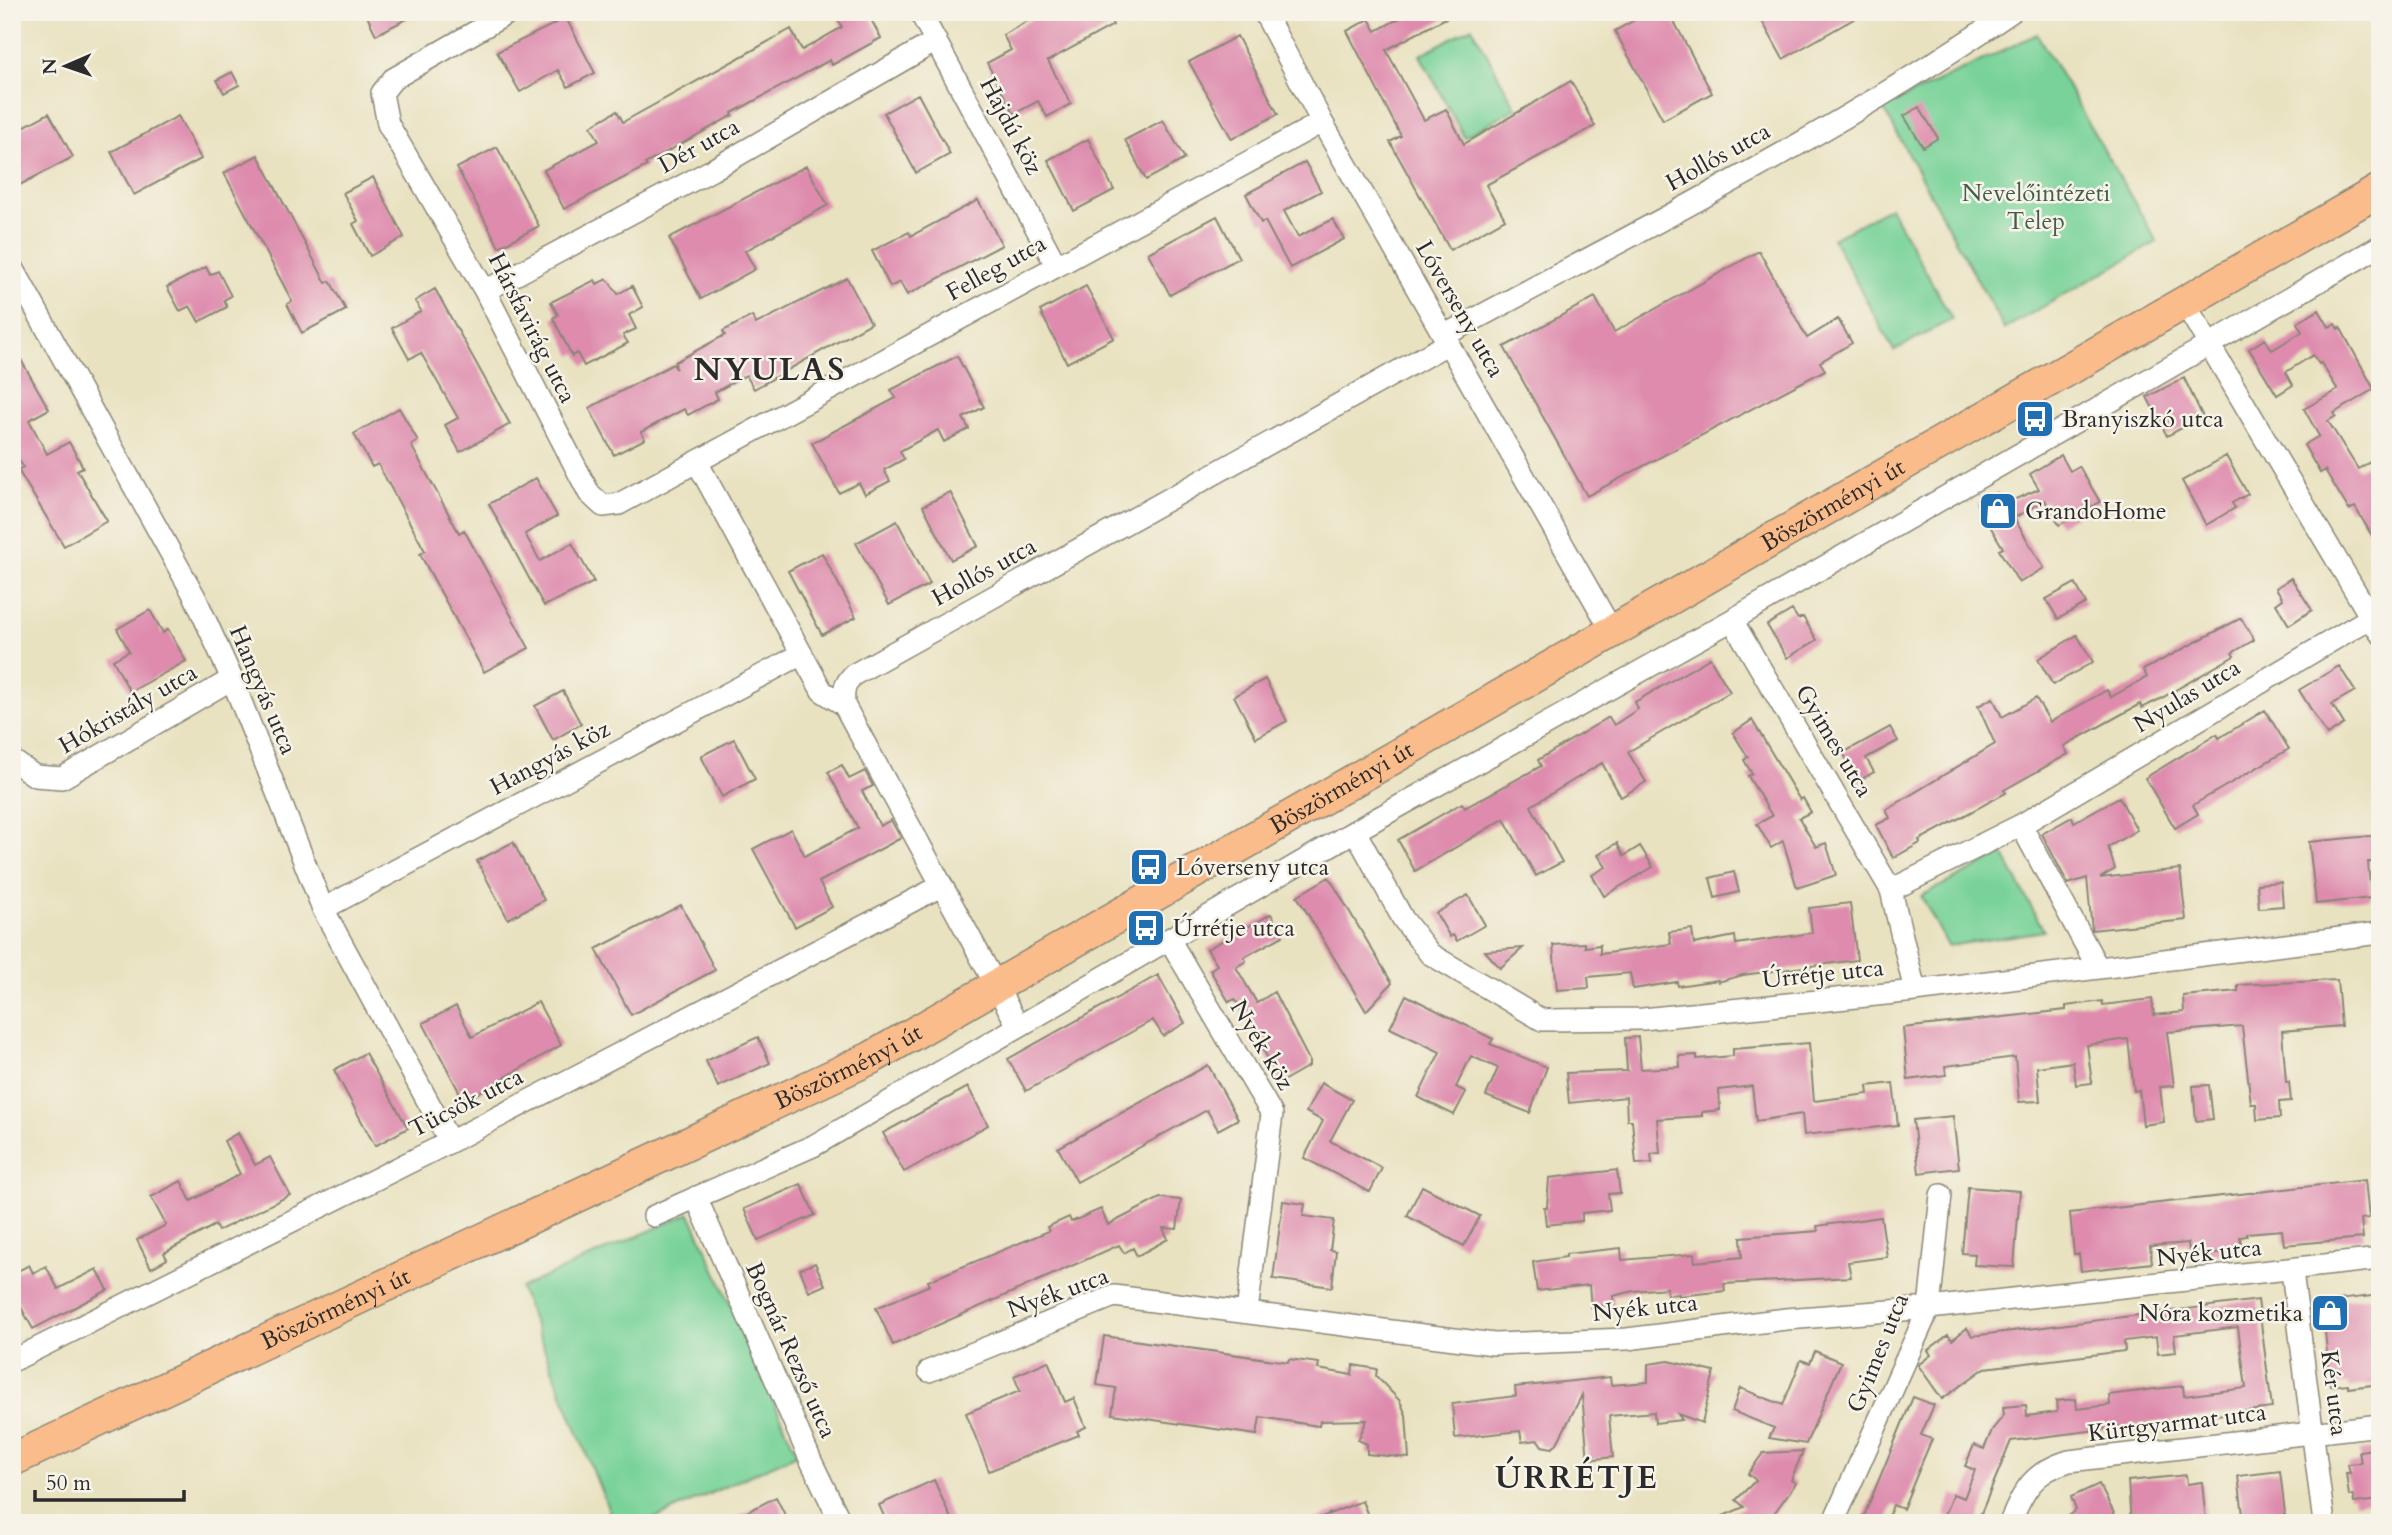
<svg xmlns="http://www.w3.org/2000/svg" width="2392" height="1535" font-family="Cardo,serif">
<rect width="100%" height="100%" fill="#f7f3e8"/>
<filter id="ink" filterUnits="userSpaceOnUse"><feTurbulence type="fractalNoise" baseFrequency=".0143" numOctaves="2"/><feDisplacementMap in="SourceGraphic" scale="14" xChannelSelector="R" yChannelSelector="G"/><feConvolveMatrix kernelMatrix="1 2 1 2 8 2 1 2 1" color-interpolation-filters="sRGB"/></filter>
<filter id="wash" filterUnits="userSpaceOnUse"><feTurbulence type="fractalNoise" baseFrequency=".00686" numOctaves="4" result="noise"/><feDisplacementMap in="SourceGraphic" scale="28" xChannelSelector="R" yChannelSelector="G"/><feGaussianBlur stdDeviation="1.57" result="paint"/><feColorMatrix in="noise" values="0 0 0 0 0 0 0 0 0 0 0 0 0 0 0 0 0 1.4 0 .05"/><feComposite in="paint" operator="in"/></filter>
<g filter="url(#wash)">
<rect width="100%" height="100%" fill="#e9e2c1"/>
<path fill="#79d399" stroke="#527f62" stroke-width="2" d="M1472,27L1516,108L1464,137L1420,55Z
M2037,34L2157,242L2004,329L1883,108Z
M1890,207L1952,319L1894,351L1833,239Z
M2003,854L2044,931L1948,946L1921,896Z
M690,1213L797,1454L645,1523H614L520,1288Z"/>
<g id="blocks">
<path fill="#de8bad" d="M365,12H420L376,35Z
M834,12H867L881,38L832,65L830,60L732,113L733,115L645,164L647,166L564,209L544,170L599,141L591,126L617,111L623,122L791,29L802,50L842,27Z
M1044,12H1106L1113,25L1048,61L1071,104L1047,117L1038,101L1014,114L987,63L1011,50L1003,35Z
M1411,12H1457L1386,50L1424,120L1446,109L1464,144L1571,81L1595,126L1486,185L1505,219L1450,250L1390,142L1401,136L1347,31L1369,19L1376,31Z
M1649,12H1669L1712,93L1663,120L1615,31Z
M1757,12H1866L1783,59Z
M566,18L595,73L568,87L558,70L520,92L497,52Z
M1237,36L1278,114L1232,139L1189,62Z
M232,72L239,85L224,93L217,80Z
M918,94L950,154L916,173L884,113Z
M1919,107L1938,138L1923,147L1904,116Z
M49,113L73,157L12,189V133Z
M178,116L201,159L134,195L111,152Z
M1163,120L1185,159L1146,180L1125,140Z
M1088,139L1114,190L1074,211L1048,160Z
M497,147L539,226L499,247L457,168Z
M258,155L326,283L330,281L346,310L302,333L287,304L292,301L224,173Z
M1305,162L1321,191L1284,211L1298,237L1333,219L1344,239L1290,268L1265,221L1261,223L1246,194Z
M806,166L828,205L745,251L755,269L701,299L669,238Z
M373,177L404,237L370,256L353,224L358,221L343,193Z
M978,200L1002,245L907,295L900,282L890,287L872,251L909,232L911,236Z
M1217,216L1239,258L1170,295L1148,253Z
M1759,251L1807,338L1838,319L1852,343L1820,362L1825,370L1587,496L1504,347L1595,297L1614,332Z
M206,267L210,275L218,271L231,296L224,300L227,307L199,322L190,306L180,311L167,287Z
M847,278L871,323L754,389L746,375L715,392L718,399L688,415L684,409L641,432L645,439L614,455L589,408L673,364L676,369L675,362L725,335L723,331L752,316L756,324Z
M607,279L618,294L632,286L643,307L629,315L636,329L623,335L628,343L584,366L577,353L572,356L553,318L558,315L551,302L595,280L597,284Z
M1086,286L1114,338L1067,363L1040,311Z
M435,289L510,424L460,452L445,425L458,418L421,353L409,359L392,328L421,311L415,301Z
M2319,310L2329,327L2335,324L2338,329L2340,327L2374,389L2334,413L2336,416L2328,421L2358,469L2380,456V492L2373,496L2380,508V549L2355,507L2349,510L2325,470L2320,473L2304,445L2319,436L2304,409L2338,390L2321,363L2319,364L2313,355L2286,372L2293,385L2277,395L2249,349L2265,339L2272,350L2302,332L2297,323Z
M12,344L49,409L29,420L47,454L69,442L83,467L77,470L107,521L64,546L18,470L23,467L12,447Z
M957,356L984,407L963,418L969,429L944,442L938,430L900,451L904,459L884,470L890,481L865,494L859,483L839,493L812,443L896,398L891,390Z
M2184,378L2203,417L2167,436L2147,397Z
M399,408L418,441L411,445L459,533L464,530L529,648L484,672L420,554L425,551L378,464L372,467L354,434Z
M2061,455L2070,471L2079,466L2100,502L2059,525L2045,500L2014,518L2044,568L2019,583L1999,550L2003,548L1977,504L1997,493L2011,501L2039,489L2030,474Z
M2226,456L2248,494L2232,503L2235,508L2206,525L2182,481Z
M536,478L557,516L525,534L540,561L572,543L594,582L544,606L489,504Z
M950,492L978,546L951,560L923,506Z
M897,521L930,584L889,605L856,543Z
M822,553L856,617L822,635L788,571Z
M2291,578L2312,610L2289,625L2276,604L2283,599L2276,588Z
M2075,583L2086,603L2058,619L2046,599Z
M150,610L163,633L168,629L186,661L130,692L113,660L129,651L117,629Z
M1792,610L1798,619L1803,617L1817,640L1787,658L1767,625Z
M2241,618L2254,640L2232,653L2234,656L2160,699L2142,708L2140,704L2064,746L2068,754L2004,790L2006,793L1919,840L1920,843L1893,858L1876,825L1890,818L1886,810L1995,744L1978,706L1993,698L2002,717L2036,698L2050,722L2107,690L2111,697L2147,677L2143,670Z
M2077,635L2093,662L2053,685L2038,659Z
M1710,658L1730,692L1628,752L1646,782L1621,797L1602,763L1531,806L1562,862L1536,876L1504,819L1415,871L1398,840L1462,803L1465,808L1541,766L1538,760L1609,717L1614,725L1638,709L1635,702Z
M2339,666L2355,691L2332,704L2344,724L2327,735L2299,690Z
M1265,679L1287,721L1256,738L1234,696Z
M563,691L581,724L553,740L535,706Z
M2265,710L2289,749L2193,805L2198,814L2175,828L2145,778L2217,734L2219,738Z
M1752,720L1800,800L1803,798L1811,812L1799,818L1816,847L1826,843L1836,875L1797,888L1783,841L1771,848L1757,824L1772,816L1748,776L1752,774L1744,760L1748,757L1733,733Z
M1890,727L1898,741L1866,758L1874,772L1858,781L1843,753Z
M734,739L755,779L722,797L701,756Z
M842,765L849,779L865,771L873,786L862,791L880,826L891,820L901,838L819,882L832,907L795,927L753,849L791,829L805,856L858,828L828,772Z
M2119,797L2137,830L2108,847L2115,869L2100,878L2180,869L2186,920L2092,930L2087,878L2068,884L2042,834L2072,817L2074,822Z
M2380,835V862H2368L2371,898L2316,904L2309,842Z
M513,842L544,900L508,919L477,861Z
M1617,843L1624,856L1640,846L1653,867L1604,896L1592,875L1606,867L1598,855Z
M1734,872L1739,892L1715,898L1710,878Z
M1329,877L1392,983L1366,1011L1297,896Z
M2281,882L2283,906L2259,908L2257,884Z
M1468,895L1485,925L1457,941L1453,935L1450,937L1436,913Z
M1850,903L1857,960L1743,975L1718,982V980L1678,986L1677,982L1633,989L1630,973L1588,977L1589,988L1557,990L1553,945L1585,943V947L1600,945V954L1671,944L1669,932L1692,929L1694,944L1735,936L1736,944L1812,933L1809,908Z
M681,905L715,970L631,1015L596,949Z
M1271,914L1283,936L1244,957L1246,961L1236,967L1257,1003L1274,992L1309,1060V1066L1281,1082L1235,999L1229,1002L1210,970L1217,965L1207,949Z
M1523,948L1500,968L1485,951Z
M1158,975L1185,1023L1163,1036L1153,1020L1026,1091L1008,1059Z
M2337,980L2341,1026L2282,1031L2286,1082H2289L2291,1101L2279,1102L2280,1118L2257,1120L2256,1104H2251L2242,1026L2167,1032L2174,1086L2160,1087L2164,1122L2143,1125L2139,1090L2134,1091L2128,1039L2087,1045L2092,1083L2076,1085L2073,1062L2037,1067L2040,1101L2019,1102L2015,1057L1945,1066L1946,1075L1908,1080L1903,1028L2066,1010V1006L2102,1001L2103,1005L2152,999L2154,1015L2184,1012L2183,996L2238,991V985Z
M1406,995L1493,1039L1490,1044L1547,1067L1530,1113L1486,1096L1498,1068L1471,1056L1456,1087L1466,1092L1454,1115L1418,1097L1440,1052L1390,1028Z
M538,1002L561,1045L464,1101L423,1023L456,1006L472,1037Z
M758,1037L770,1063L718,1087L706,1061Z
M1638,1037L1641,1069L1680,1067L1679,1056L1697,1055V1059L1733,1056V1049L1809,1043L1814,1101L1868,1094L1867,1086L1893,1083L1898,1125L1804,1135L1802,1114L1756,1121L1752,1086L1719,1090L1720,1110L1702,1112V1116L1657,1119L1660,1153L1651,1154L1652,1163L1636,1164L1632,1120H1627L1626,1097L1569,1103L1566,1073L1627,1071L1625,1038Z
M365,1053L408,1128L375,1146L334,1070Z
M1208,1065L1238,1119L1218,1130L1207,1110L1077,1182L1058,1148Z
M1321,1083L1352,1100L1330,1141L1382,1168L1370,1192L1304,1158L1323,1121L1306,1112Z
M2209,1085L2213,1119L2196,1121L2193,1086Z
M968,1087L988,1125L904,1172L883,1133Z
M1953,1116L1959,1168L1919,1173L1913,1120Z
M238,1133L255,1165L270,1157L290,1195L218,1231L215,1225L164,1253L167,1259L151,1268L137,1240L166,1225L151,1197L181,1181L191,1201L240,1174L224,1141Z
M1617,1170L1620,1193L1608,1194L1610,1210L1582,1213V1221L1546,1225L1544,1207H1547L1549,1178Z
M2365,1180L2369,1218L2361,1219L2363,1238L2284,1245L2282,1230L2247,1233V1236L2240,1237L2242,1251L2190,1257L2188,1243L2150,1246L2152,1263L2081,1271L2079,1254H2074L2070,1213Z
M801,1184L815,1215L758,1240L744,1209Z
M1422,1186L1480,1216L1464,1246L1407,1216Z
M1968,1187L2020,1191L2014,1267L1974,1265L1975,1254L1962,1253Z
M1160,1198L1181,1200L1177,1229L1163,1228L1168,1239L1137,1256L1133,1248L1124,1253L1119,1245L893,1345L876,1308L930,1285L928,1281L1049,1231L1047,1227L1069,1217L1071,1222L1101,1209L1108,1225Z
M1283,1201L1305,1204L1303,1216L1334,1220L1330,1250L1336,1251L1332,1287L1273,1279Z
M1881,1217L1887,1257L1848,1262L1851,1277L1724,1284L1725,1291L1679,1296V1294L1667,1295V1288L1634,1291L1613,1296L1614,1304L1591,1307L1589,1285L1537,1291L1533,1262L1566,1257V1254L1621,1248L1622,1260L1694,1254L1695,1262L1742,1257L1741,1237L1818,1231L1817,1226Z
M815,1263L825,1285L809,1292L800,1269Z
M29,1265L33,1273L46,1266L58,1289L97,1269L108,1290L33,1329L12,1291V1274Z
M2380,1295V1384L2348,1388V1384L2330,1386L2323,1309L2338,1307L2337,1300Z
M2258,1300L2272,1408L2011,1441L1977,1523H1961L1944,1515L1953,1494L1964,1498L1975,1470L1965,1466L1974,1445L1984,1449L1992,1430L2004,1415L2003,1407L2026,1405L2027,1416L2057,1412L2056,1401L2076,1399L2077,1409L2110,1405L2109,1395L2155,1389L2183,1386L2184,1396L2246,1388L2238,1327L2174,1335L2176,1352L2158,1354L2156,1337L2124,1341L2125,1351L1985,1368L1942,1399L1918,1365L1931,1355L1928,1350L1948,1335L1952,1340L1967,1328L1972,1336Z
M1104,1336L1288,1362L1289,1359L1319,1363L1318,1369L1352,1375L1353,1365L1377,1369L1376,1376L1400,1401L1406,1415L1409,1458L1367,1454V1444L1358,1440L1367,1420L1320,1421L1319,1426L1260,1417L1257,1435L1112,1414L1116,1388L1097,1385Z
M1815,1351L1841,1362L1806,1444L1769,1438L1774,1428L1732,1411L1740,1388L1783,1405L1801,1360L1810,1363Z
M1048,1361L1065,1402L1074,1398L1086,1427L1077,1431L1079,1435L989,1471L966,1413L1020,1391L1014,1376Z
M1669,1361L1714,1372L1702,1423L1678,1414L1682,1420L1655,1423L1654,1412L1609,1416L1613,1457L1588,1460L1582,1395L1556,1445L1552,1448L1542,1446L1538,1440L1522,1442L1520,1431L1455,1438L1452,1404L1516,1396L1515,1387L1535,1385L1610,1377L1611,1385L1648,1382V1364Z
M1913,1397L1934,1405L1921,1435L1932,1439L1923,1460L1903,1509L1893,1505L1886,1523H1861Z
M2380,1448V1500L2354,1503L2353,1496H2349L2346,1473H2350L2348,1464L2361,1463L2359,1451Z
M1803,1451L1791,1480L1796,1483L1767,1523H1707L1744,1507L1736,1500L1756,1480L1748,1474L1763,1453Z
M2280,1471L2286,1523H2244L2238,1476Z
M2186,1475L2187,1484L2202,1482L2206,1523H2131L2128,1481Z
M934,1480L953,1523H887L879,1505Z
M2099,1484L2119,1523H2058L2076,1510L2071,1497Z
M776,1497L789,1523H726Z
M1362,1501L1371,1523H1309V1522Z"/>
</g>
</g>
<g filter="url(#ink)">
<use href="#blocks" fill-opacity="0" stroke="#8a8676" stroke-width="2"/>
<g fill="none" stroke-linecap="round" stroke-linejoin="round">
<defs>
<path id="street" d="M510,12L393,79L382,93L388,124L485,291L589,493L603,506L619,504L1322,122
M920,12L1056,265
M1264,12L1322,122L1612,631
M12,266L195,597L232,679L323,909L450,1142
M485,291L712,170L936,41
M2184,302L2380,633
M1445,335C1635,233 1832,135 2011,12
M697,462L822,691L844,705
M1732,620L1891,890L1915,991
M12,760L35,776L62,778L232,679
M2021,825L2098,968
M1355,831L1403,919L1430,954L1542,1020L1643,1019L1915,991L2380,933
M1891,890L2021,825L2380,612
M323,909L802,654
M1169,939L1272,1114L1247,1312
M1018,1026L844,705C843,691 844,685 853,675L1449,343
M696,1197L811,1461L841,1523
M654,1216L813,1146L1355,831L1732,620L2380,246
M2292,1271L2324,1523
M12,1361L450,1142L941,886
M929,1371L1114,1296L1494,1344L1627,1339L1786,1319L1929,1308L2380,1259
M1833,1523L1929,1308L1941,1195
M2010,1523C2024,1489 2033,1472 2069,1461L2380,1425"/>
<g id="primary">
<path id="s1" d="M12,1460L871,1058L2380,190"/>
</g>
</defs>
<use href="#street" stroke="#8a8676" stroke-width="24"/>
<use href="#primary" stroke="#8a8676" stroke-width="35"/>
<use href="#street" stroke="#fff" stroke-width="21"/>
<use href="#primary" stroke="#fabc8b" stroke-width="32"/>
</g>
</g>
<defs>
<symbol id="bus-square" viewBox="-11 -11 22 22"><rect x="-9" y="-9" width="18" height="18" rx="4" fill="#1f6fb2" stroke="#f7f3e8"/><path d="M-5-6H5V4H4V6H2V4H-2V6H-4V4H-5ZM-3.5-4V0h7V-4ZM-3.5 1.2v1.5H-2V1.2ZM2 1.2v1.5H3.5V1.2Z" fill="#fff"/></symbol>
<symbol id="shop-square" viewBox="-11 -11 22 22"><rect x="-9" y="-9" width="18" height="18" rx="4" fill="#1f6fb2" stroke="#f7f3e8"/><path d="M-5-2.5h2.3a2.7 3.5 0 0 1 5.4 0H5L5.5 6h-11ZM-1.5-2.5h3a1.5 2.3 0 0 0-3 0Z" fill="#fff"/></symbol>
</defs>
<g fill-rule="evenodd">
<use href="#bus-square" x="2013" y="397" width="44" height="44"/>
<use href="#shop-square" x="1976" y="489" width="44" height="44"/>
<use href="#bus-square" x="1127" y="845" width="44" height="44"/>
<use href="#bus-square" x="1124" y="906" width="44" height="44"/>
<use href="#shop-square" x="2308" y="1291" width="44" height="44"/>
</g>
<g text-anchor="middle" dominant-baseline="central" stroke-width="5" stroke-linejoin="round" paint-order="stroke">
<g font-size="24" fill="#2b2b2b" stroke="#f7f3e8">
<text transform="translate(1011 126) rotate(62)">Hajdú köz</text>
<text transform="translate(699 146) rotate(-29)">Dér utca</text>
<text transform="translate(1718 157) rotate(-29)">Hollós utca</text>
<text transform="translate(996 268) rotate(-29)">Felleg utca</text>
<text transform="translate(1460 309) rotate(60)">Lóverseny utca</text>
<text transform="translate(532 328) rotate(63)">Hársfavirág utca</text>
<text stroke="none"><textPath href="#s1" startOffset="2058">Böszörményi út</textPath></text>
<text transform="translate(984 572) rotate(-29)">Hollós utca</text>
<text transform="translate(263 690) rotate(67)">Hangyás utca</text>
<text transform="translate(2187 696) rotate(-31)">Nyulas utca</text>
<text transform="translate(128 709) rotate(-30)">Hókristály utca</text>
<text transform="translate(1834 741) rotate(59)">Gyimes utca</text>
<text transform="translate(550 758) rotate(-28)">Hangyás köz</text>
<text stroke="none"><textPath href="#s1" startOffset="1491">Böszörményi út</textPath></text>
<text transform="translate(1823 974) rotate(-6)">Úrrétje utca</text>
<text transform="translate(1262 1045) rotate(59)">Nyék köz</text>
<text stroke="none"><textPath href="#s1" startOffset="924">Böszörményi út</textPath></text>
<text transform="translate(466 1103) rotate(-27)">Tücsök utca</text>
<text transform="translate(2209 1253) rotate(-6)">Nyék utca</text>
<text transform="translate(1058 1293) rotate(-20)">Nyék utca</text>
<text transform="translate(1645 1308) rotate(-6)">Nyék utca</text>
<text stroke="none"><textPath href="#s1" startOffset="357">Böszörményi út</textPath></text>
<text transform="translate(791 1350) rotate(66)">Bognár Rezső utca</text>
<text transform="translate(1878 1353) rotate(-68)">Gyimes utca</text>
<text transform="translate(2334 1393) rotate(83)">Kér utca</text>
<text transform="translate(2177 1423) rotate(-7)">Kürtgyarmat utca</text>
</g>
<g font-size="24" fill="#425d4c" stroke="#f7f3e8">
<text x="2036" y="193">Nevelőintézeti<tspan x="2036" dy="28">Telep</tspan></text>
</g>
<g font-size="24" fill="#2b2b2b" stroke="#f7f3e8" text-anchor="start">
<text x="2062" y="419">Branyiszkó utca</text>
<text x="2025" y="511">GrandoHome</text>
<text x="1176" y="867">Lóverseny utca</text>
<text x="1173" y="928">Úrrétje utca</text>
<text x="2303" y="1313" text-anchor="end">Nóra kozmetika</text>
</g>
<g font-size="32" font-weight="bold" letter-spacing="2" fill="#2b2b2b" stroke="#f7f3e8">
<text x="770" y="370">NYULAS</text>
<text x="1577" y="1478">ÚRRÉTJE</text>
</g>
</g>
<rect width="2392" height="1535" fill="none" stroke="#f7f3e8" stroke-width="42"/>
<g transform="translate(66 66) rotate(268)" stroke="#f7f3e8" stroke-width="5" paint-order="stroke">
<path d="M0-5L12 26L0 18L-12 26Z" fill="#2b2b2b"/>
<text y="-10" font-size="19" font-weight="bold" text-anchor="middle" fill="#2b2b2b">N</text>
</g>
<path d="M35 1490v10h149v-10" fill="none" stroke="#2b2b2b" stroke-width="3.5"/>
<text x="46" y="1490" font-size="21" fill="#2b2b2b" stroke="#f7f3e8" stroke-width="5" paint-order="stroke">50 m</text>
</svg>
